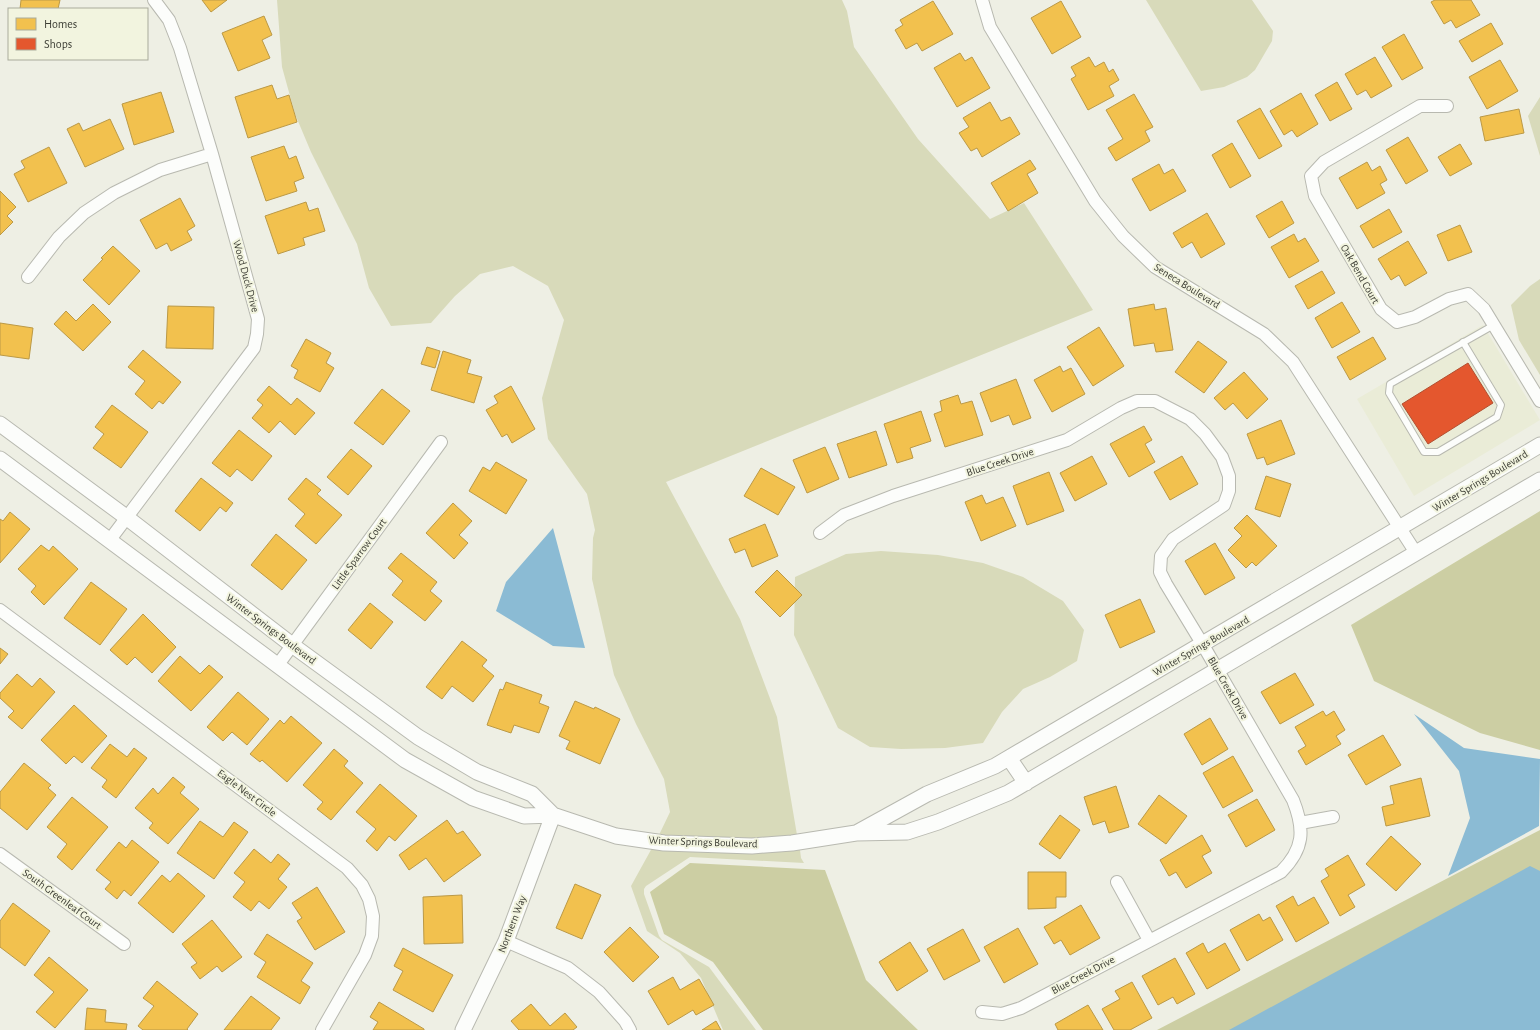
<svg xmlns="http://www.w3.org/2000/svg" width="1540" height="1030" font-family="'Alegreya Sans',sans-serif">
<rect width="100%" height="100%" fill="#eeefe4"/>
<path fill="#eaecd7" d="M1483,325L1540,420L1414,496L1357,399Z"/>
<path fill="#d8daba" d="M277,0H842L847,11L854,47L918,139L990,219L1024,203L1093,310L666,482L740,619L777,717L797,835L752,838L659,835L670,812L664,779L636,724L614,675L592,579L593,538L595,530L587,494L548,439L542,398L564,320L548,286L513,266L480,274L455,296L431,323L391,326L369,288L357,244L311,152L295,114L282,67Z
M1146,0H1252L1273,31L1272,41L1255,70L1247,77L1224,87L1201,91Z
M1540,97V156L1528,116Z
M1540,279V375L1519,340L1511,305L1530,286Z
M881,551L938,555L983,563L1023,577L1063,601L1084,630L1077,661L1050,677L1023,689L1002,712L983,743L945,748L901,749L870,747L838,728L794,635L795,577L846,554Z
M652,848C701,855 751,853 800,850L801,858L804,863L690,857L646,886L644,889V894L659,936L662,940L709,967L756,1030H723L701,978L680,953L647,931L631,886Z"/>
<path fill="#cccea3" d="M1540,511V750L1480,733L1374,681L1351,625Z
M1540,830V1030H1157Z
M690,863L825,870L866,980L918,1030H763L713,962L664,934L650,892Z"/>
<path fill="#8bbbd4" d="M553,528L585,648L553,646L496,611L506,582Z
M1414,714L1464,748L1540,759L1539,826L1448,876L1470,818L1459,771Z
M1530,866L1540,871V1030H1229Z"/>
<path fill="#f2c14e" stroke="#bb9946" d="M21,0H60L58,9H20Z
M202,0H227L211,12Z
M1435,0H1471L1480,15L1456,28L1451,20L1444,24L1431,2Z
M933,1L953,34L922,51L917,43L906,49L895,30L903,25L900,20Z
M1061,1L1081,37L1052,54L1031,18Z
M264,16L272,35L262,40L270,58L238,71L222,33Z
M1491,23L1503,44L1472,62L1459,41Z
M1404,34L1423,68L1402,80L1382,47Z
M960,53L965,61L972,57L990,88L957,107L934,68Z
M1089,57L1095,67L1104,62L1109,72L1113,69L1119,80L1109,86L1114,96L1088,110L1071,79L1076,76L1071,67Z
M1375,57L1392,86L1371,98L1366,90L1357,95L1345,74Z
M1500,60L1518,91L1487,109L1469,77Z
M1337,82L1352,109L1330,121L1315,95Z
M272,85L277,99L289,95L297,122L248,138L235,97Z
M161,92L174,132L134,145L122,104Z
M1301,93L1318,124L1297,137L1292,130L1284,135L1270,111Z
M1134,94L1153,127L1145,131L1150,141L1116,161L1108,148L1123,139L1106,110Z
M990,102L1001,121L1010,117L1020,134L982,157L977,148L971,151L959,133L969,127L963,118Z
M1260,108L1282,146L1259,159L1237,121Z
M1519,109L1524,133L1485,141L1480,117Z
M110,119L124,149L85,167L67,129L79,123L83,131Z
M1408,137L1428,171L1406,184L1386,150Z
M1232,143L1251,176L1230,188L1212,155Z
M1460,144L1472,164L1450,176L1438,157Z
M284,146L289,159L296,156L304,178L294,182L297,191L266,201L251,157Z
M49,147L67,183L28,202L14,174L25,168L21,161Z
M1030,160L1036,169L1027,174L1038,193L1008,211L991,183Z
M1367,162L1372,171L1380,166L1387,180L1380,184L1385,193L1357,209L1339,178Z
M1159,164L1164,174L1173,169L1186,191L1150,211L1132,179Z
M0,191L16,207L7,216L13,222L0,235Z
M180,198L195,226L187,231L192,240L171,251L167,243L156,249L140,220Z
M1282,201L1294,223L1269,238L1256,216Z
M306,202L309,211L318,208L325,231L303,238L305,245L278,254L265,216Z
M1389,209L1402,232L1373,248L1360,226Z
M1207,213L1225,244L1201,258L1192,242L1182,248L1173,233Z
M1460,225L1472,252L1448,261L1437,235Z
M1294,234L1298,242L1305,238L1319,261L1289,278L1271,247Z
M1408,241L1427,273L1405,286L1399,275L1391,280L1378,259Z
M113,246L140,271L109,305L83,280L103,259L101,258Z
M1322,271L1335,293L1308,309L1295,286Z
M1342,302L1360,332L1332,348L1315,318Z
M93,304L111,322L83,351L54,324L66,311L76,321Z
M1154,304L1155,310L1166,308L1173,350L1156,352L1154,343L1134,346L1128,309Z
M168,306L214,307L213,349L166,348Z
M0,323L33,328L29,359L0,355Z
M1099,327L1124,366L1093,386L1067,347Z
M1373,337L1386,359L1350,380L1337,357Z
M306,339L331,353L326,363L334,368L320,392L294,378L298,370L291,366Z
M1198,341L1227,362L1204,393L1175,372Z
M427,347L440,351L435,368L421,364Z
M143,350L181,382L163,404L159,401L152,409L135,394L145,381L128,367Z
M443,351L471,360L467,373L482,377L474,403L431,390Z
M1060,366L1063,372L1071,368L1085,394L1052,412L1034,380Z
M1244,372L1268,399L1247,419L1233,403L1225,410L1214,398Z
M1016,379L1031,418L1013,425L1009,415L991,422L980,393Z
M269,386L291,405L297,398L315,413L295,435L280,421L269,433L252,418L263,405L257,400Z
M511,386L535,429L512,443L507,434L502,437L486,410L498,403L494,396Z
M382,389L410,411L383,445L354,423Z
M958,395L961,404L972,401L983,435L945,447L934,414L942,411L940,401Z
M112,405L148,432L121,468L93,448L104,434L95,427Z
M921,411L931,441L910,448L913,458L897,463L884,424Z
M1281,420L1295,454L1267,465L1264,457L1257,459L1247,434Z
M1144,426L1152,440L1145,444L1155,462L1129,477L1110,444Z
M239,430L272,456L252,481L237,469L230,477L212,463Z
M876,431L887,465L849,478L837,444Z
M825,447L839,479L807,493L793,460Z
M351,449L372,466L348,495L327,477Z
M1092,456L1107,484L1075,501L1060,473Z
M1182,456L1198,484L1170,500L1154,472Z
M496,462L527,480L506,514L469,491L483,467L490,471Z
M761,468L795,487L778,515L744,496Z
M1049,472L1064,511L1027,525L1013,486Z
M1266,476L1291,484L1280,517L1255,509Z
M201,478L233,503L226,512L220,507L200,531L175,511Z
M306,478L321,490L317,494L342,515L316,544L295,526L305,514L288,499Z
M982,495L986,504L1003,497L1016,526L981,541L965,502Z
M453,503L472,521L459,535L468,543L454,559L426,533Z
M10,512L30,529L0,563V519L3,521Z
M1247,515L1277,546L1256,566L1252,562L1246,568L1228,550L1242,536L1234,528Z
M765,524L778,556L752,567L745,549L735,553L729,539Z
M276,534L307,560L282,590L251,565Z
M1215,543L1235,578L1205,595L1185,561Z
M41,545L49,551L53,546L78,569L44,605L31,592L36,586L18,569Z
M401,553L437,582L430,591L442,601L425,621L392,595L403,581L388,568Z
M777,570L802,595L780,617L755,592Z
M91,582L127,609L100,645L64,618Z
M1140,599L1155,632L1120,648L1105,615Z
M370,603L393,622L371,649L348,630Z
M143,614L176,647L152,673L135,657L127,665L110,650Z
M462,641L487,660L482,666L494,676L473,702L452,686L442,699L426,687Z
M0,648L8,654L0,664Z
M180,656L200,674L209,665L223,677L191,711L158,681Z
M1295,673L1314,705L1280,724L1261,692Z
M17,674L32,687L40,678L55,692L22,729L8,717L14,711L0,698V693Z
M506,682L542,695L539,703L549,707L539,733L514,725L511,733L487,725L500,689L503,690Z
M238,692L269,719L247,745L232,732L223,741L207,727Z
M575,701L594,709L595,707L620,719L600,764L566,749L570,741L559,736Z
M74,705L107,736L82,763L74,756L66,764L41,740Z
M1323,711L1326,716L1334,711L1345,730L1336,736L1341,744L1306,765L1298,751L1306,746L1295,727Z
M291,716L322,743L287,782L262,760L260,762L250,754L280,720L284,724Z
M1210,718L1228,749L1202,765L1184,734Z
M1383,735L1401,765L1366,785L1348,755Z
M110,744L127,757L134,748L147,758L116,798L102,787L107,780L91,768Z
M334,749L348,761L344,766L363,783L331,820L317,809L323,802L303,785Z
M1233,756L1253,791L1223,808L1203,773Z
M24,763L51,785L48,788L56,795L27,830L0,808V792Z
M173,777L185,787L180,793L199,809L168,844L149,828L153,823L135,808L153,788L158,794Z
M1421,778L1430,816L1386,826L1382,807L1394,804L1390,786Z
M380,784L417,816L395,841L389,836L377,851L366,841L376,829L356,812Z
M1116,786L1129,827L1109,833L1105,821L1093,825L1084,797Z
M1159,795L1187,816L1166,844L1138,824Z
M72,797L108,827L72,870L57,857L67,844L47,827Z
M1257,799L1275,830L1246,847L1228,815Z
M1060,815L1080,830L1060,859L1039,844Z
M447,820L457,834L463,831L481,855L444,882L426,858L409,870L399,855Z
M200,821L223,837L234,822L248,832L214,879L177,853Z
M1202,835L1211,851L1202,856L1212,873L1186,888L1176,872L1169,876L1160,860Z
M1391,836L1421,864L1396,891L1366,864Z
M132,840L159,862L131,896L124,890L117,899L105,889L111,882L96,870L119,842L126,848Z
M254,849L271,863L278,854L290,864L278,879L287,887L269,909L259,901L251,911L233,897L245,882L234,873Z
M1348,855L1365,885L1348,895L1355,907L1340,916L1321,881L1329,876L1325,869Z
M1028,872H1066V897H1056V908L1028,909Z
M178,873L205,896L173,933L138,903L162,875L170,882Z
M575,884L601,895L582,939L556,928Z
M317,887L345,932L315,950L297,921L302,918L292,903Z
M462,895L463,943L424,944L423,897Z
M1293,896L1298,906L1314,897L1329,923L1296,942L1276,906Z
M13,903L50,931L25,966L0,947V921Z
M1081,905L1100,938L1070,955L1061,940L1054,944L1044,927Z
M1259,914L1263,921L1270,917L1283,940L1247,961L1230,930Z
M212,920L242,957L222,972L217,966L200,979L191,967L197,963L182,944Z
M630,927L659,957L633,982L604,952Z
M1018,928L1038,964L1004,983L984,947Z
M963,929L980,961L944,980L927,949Z
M267,934L313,963L301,981L310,987L300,1004L257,977L266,962L254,954Z
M910,942L928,971L897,991L879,962Z
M1203,943L1208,953L1225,943L1240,970L1207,989L1186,953Z
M403,948L453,975L433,1012L393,990L403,971L394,966Z
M49,957L88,990L55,1028L36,1012L54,992L34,975Z
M1175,958L1195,994L1177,1004L1173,997L1158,1005L1142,976Z
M673,977L680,990L699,979L714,1005L696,1015L693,1010L668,1025L648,991Z
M157,981L198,1014L187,1029L188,1030H143L138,1026L154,1006L143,998Z
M1132,982L1152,1018L1130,1030H1114L1102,1009L1120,999L1115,991Z
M251,996L280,1018L271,1030H224Z
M379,1002L424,1029V1030H373L378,1022L370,1017Z
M531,1004L550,1026L565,1013L577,1027L573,1030H519L511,1021Z
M1088,1005L1103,1030H1058L1055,1024Z
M87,1008L106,1010L105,1022L127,1024L126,1030H85Z
M716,1021L721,1030H702Z"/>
<path fill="#e4572e" stroke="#b24f30" d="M1468,363L1493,403L1428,444L1402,404Z"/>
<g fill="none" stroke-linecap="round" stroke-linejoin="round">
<defs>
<path id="service" d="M1463,342L1501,405L1497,417L1438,452H1424L1389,393L1390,384L1494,325"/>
<path id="minor" d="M982,0L990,27L1095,201L1123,236L1155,267L1264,334L1293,362L1416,553
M1447,106H1420L1324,162L1311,176L1315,196L1381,309L1397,322L1415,317L1449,299L1468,294L1484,309L1540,401
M28,277L59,237L84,213L114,193L160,170L212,154
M820,533L844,515L893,496L1067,440L1121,408L1137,401H1155L1190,419L1205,434L1222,457L1229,476V491L1224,505L1173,539L1161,556L1160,572L1166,584L1203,645L1293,800C1305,830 1304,849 1281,872L1021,1008L1002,1014L982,1012
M109,541L254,348L257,334L258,319L212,154L180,48L169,20L154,0
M0,610L347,868L362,885L369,899L373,916L372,936L365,955L322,1030
M277,666L441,442
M1300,823L1333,817
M0,854L124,944
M1117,882L1149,940
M506,941L568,968L599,992L625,1021L630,1030"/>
<path id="tertiary" d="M0,424L126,517L292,645L418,737L477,772L532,794L553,815
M0,459L405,760L473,798L524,816L553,815L616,836L664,843L752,846L792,843L856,833L907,832L938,822L1008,793L1540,480
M1009,758L1026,783
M858,832L927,794L995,766L1540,445
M463,1030L506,941L553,815"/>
</defs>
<use href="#service" stroke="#b8b9b0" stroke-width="8"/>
<use href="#minor" stroke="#b8b9b0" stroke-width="14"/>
<use href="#tertiary" stroke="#b8b9b0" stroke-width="17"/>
<use href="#service" stroke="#fcfdfb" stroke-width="6"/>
<use href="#minor" stroke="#fcfdfb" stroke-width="12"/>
<use href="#tertiary" stroke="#fcfdfb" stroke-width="15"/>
</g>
<g text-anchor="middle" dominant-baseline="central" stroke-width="4" stroke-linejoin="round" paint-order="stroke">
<g font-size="11" fill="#3c3d34" stroke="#f2f4df">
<text transform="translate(1360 274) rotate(60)">Oak Bend Court</text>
<text transform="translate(246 276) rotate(75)">Wood Duck Drive</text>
<text transform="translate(1187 286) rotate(32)">Seneca Boulevard</text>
<text transform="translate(1000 462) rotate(-18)">Blue Creek Drive</text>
<text transform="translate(1480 481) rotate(-31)">Winter Springs Boulevard</text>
<text transform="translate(359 554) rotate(-54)">Little Sparrow Court</text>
<text transform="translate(271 629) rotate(37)">Winter Springs Boulevard</text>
<text transform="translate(1201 646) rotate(-30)">Winter Springs Boulevard</text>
<text transform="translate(1228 688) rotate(60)">Blue Creek Drive</text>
<text transform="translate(247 793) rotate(37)">Eagle Nest Circle</text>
<text transform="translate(703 842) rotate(2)">Winter Springs Boulevard</text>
<text transform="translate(62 899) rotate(36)">South Greenleaf Court</text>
<text transform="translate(512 924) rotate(-69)">Northern Way</text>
<text transform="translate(1083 975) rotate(-28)">Blue Creek Drive</text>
</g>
</g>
<rect x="8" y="8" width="140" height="52" fill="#f2f4df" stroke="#a9ab9b"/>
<rect x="16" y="18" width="20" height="12" fill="#f2c14e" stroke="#a9ab9b"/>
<text x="44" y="28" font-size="12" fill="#3c3d34">Homes</text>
<rect x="16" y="38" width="20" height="12" fill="#e4572e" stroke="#a9ab9b"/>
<text x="44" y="48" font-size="12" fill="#3c3d34">Shops</text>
</svg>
